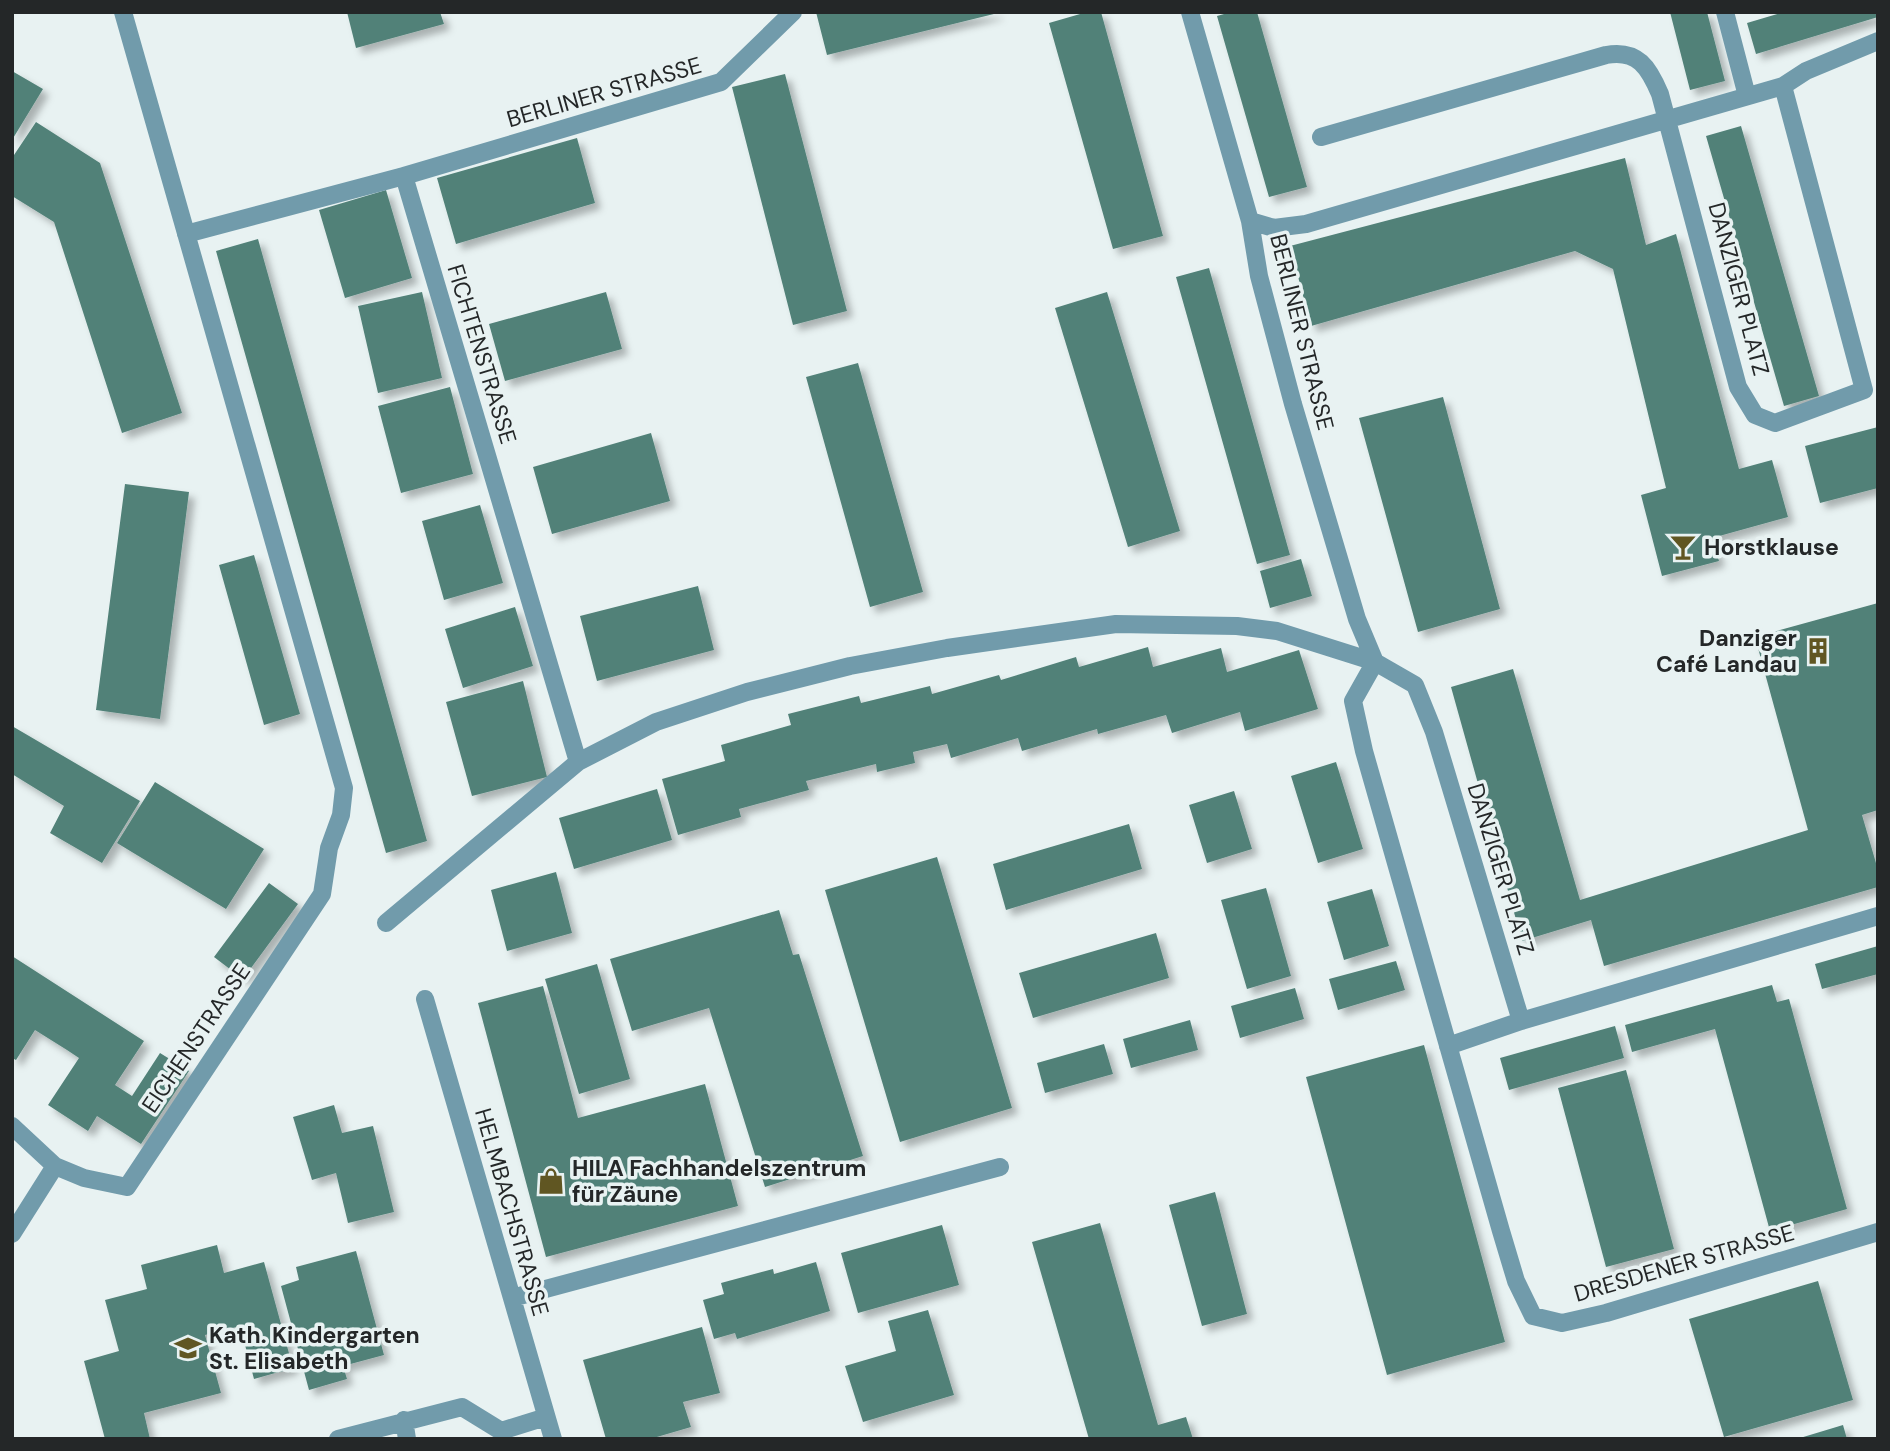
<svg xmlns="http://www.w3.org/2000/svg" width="1890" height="1451" font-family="'DM Sans',sans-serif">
<defs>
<filter id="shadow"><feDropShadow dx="6" dy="6" stdDeviation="3.5" flood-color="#0004"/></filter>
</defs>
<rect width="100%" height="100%" fill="#e8f2f2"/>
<path fill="#518178" filter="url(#shadow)" d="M347,12H440L444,24L356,48Z
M816,12H997L998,13L827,55Z
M1087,12H1101L1163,236L1113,249L1049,23Z
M1231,12H1257L1307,187L1269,197L1217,16Z
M1670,12H1707L1725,81L1690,90Z
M1784,12H1878V17L1756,54L1747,23Z
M12,71L43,89L12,140Z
M785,74L847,311L793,325L732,87Z
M36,122L100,163L182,413L122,433L54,222L12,196V158Z
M1741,126L1819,396L1784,406L1706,136Z
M577,138L595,203L456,244L437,178Z
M1625,158L1646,245L1676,234L1739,469L1772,460L1788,517L1712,538L1719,561L1662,576L1641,495L1666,488L1613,269L1575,251L1311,326L1290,246Z
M386,190L412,278L345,298L319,210Z
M258,239L427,841L386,853L216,251Z
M1209,268L1290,555L1257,564L1176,277Z
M422,292L442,378L378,393L358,306Z
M606,292L622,349L505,381L489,324Z
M1107,292L1180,531L1128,547L1055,308Z
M858,363L923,592L870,607L806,377Z
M450,387L473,474L401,493L378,406Z
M1443,397L1500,609L1418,632L1359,418Z
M1878,427V488L1820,503L1805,446Z
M651,433L670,501L552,534L533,467Z
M125,484L189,492L160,719L96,710Z
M480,505L503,583L444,600L422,521Z
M254,555L300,714L264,725L219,565Z
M1301,559L1312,596L1270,608L1260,571Z
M698,586L714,650L597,681L580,616Z
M1878,603V810L1862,815L1878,870V887L1604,966L1591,920L1522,941L1451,687L1513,669L1580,900L1808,830L1755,637Z
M515,607L533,666L463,688L445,629Z
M1148,647L1153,667L1221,648L1227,672L1299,650L1318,709L1245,731L1240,712L1172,733L1166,715L1098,734L1097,729L1022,751L1018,738L951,758L947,744L913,752L915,763L877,772L876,764L806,781L809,790L739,809L741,817L678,835L662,779L725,761L721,745L791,725L788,714L859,696L861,703L930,686L932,694L999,675L1001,680L1076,657L1079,667Z
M523,681L547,777L472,796L446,702Z
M12,726L140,801L102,863L50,833L64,806L12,774Z
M1336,762L1363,849L1318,863L1291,776Z
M155,782L264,849L226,909L117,843Z
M657,789L672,840L574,869L559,818Z
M1234,791L1252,849L1207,863L1189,805Z
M1129,824L1142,869L1006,910L993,864Z
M937,857L1012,1108L900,1142L825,890Z
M556,872L572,933L507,951L491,890Z
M269,883L298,904L243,979L214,957Z
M1266,888L1291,976L1247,989L1221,900Z
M1372,889L1389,946L1344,960L1327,902Z
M779,910L793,955L799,954L863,1156L765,1187L709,1008L632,1031L610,959Z
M1156,933L1169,978L1033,1018L1019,973Z
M1878,946V974L1822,989L1815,964Z
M12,956L144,1041L115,1085L132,1096L160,1053L189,1071L141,1144L97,1116L88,1131L48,1105L79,1058L67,1050L35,1030L16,1060L12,1058Z
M1396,961L1405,990L1338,1010L1329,979Z
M597,964L630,1079L579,1094L545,979Z
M1772,985L1777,1002L1789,999L1847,1209L1770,1231L1715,1029L1632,1052L1625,1025Z
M543,986L578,1118L705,1084L738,1206L546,1257L478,1003Z
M1295,988L1304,1019L1240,1038L1231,1006Z
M1190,1020L1198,1050L1131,1068L1123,1039Z
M1615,1026L1624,1058L1509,1090L1500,1058Z
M1104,1044L1113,1074L1045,1093L1037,1063Z
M1424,1045L1505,1342L1387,1375L1306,1077Z
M1626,1070L1674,1249L1606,1267L1558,1088Z
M334,1105L342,1133L373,1126L394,1212L348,1223L336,1173L312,1180L293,1117Z
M1215,1192L1247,1314L1202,1326L1169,1205Z
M1100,1223L1158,1425L1186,1417L1193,1439H1089L1032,1242Z
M942,1225L959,1285L858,1313L841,1253Z
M217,1245L224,1273L264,1262L293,1368L254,1379L240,1326L205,1335L221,1393L144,1413L150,1439H105L84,1361L119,1351L105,1300L147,1289L141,1265Z
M356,1251L384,1355L343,1366L347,1379L309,1390L281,1286L299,1280L296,1267Z
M816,1262L830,1311L737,1339L735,1333L714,1339L703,1300L724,1294L721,1283L773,1269L774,1274Z
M1818,1281L1853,1400L1724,1437L1689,1319Z
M928,1310L954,1395L863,1422L845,1366L896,1351L888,1321Z
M702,1327L720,1393L683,1402L691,1427L650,1439H606L583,1360Z
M1843,1425L1847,1439H1800V1438Z"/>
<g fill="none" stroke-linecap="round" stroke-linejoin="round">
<path stroke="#719bab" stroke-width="18" d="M1190,12L1250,221L1259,276L1293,404L1357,619L1375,662
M1725,12L1747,96
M1321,137L1606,55C1638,49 1649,68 1660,94L1738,387L1755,415L1775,423L1864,390L1783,86
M404,176L578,762L656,722L747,692L850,666L947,648L1116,624L1237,626L1277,631L1375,662L1415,685L1434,732L1521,1021
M1250,221L1274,228L1306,224L1783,86L1806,71L1878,41
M186,234L404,176L721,82L793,12
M1375,662L1353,701L1364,751L1501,1231L1516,1281L1533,1316L1562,1323L1606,1313L1878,1232
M386,923L578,762
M425,999L553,1439
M1448,1046L1521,1021L1878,916
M12,1126L55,1166L84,1178L127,1187L322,894L329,848L341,815L344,788L123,12
M12,1234L55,1166
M512,1298L1000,1167
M404,1420L407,1439
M338,1439L462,1407L501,1431L546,1417"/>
</g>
<defs>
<symbol id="bar-bare" viewBox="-9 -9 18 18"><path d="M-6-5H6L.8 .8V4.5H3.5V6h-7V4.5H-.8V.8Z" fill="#605622" stroke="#e8f2f2" stroke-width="2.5" paint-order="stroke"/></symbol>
<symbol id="building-bare" viewBox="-9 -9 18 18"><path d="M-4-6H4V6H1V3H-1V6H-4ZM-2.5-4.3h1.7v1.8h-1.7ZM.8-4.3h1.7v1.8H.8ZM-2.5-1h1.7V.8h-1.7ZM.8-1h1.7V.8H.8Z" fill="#605622" stroke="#e8f2f2" stroke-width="2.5" paint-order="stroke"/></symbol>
<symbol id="shop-bare" viewBox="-9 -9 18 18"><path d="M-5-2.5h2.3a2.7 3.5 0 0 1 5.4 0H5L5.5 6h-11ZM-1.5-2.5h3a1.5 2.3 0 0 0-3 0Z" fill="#605622" stroke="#e8f2f2" stroke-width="2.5" paint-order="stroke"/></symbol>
<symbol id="school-bare" viewBox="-9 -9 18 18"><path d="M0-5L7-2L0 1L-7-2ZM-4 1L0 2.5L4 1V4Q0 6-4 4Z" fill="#605622" stroke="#e8f2f2" stroke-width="2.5" paint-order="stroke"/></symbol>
</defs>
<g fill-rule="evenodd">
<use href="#bar-bare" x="1664" y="528" width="38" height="38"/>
<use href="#building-bare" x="1799" y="632" width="38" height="38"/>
<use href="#shop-bare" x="532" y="1162" width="38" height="38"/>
<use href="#school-bare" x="169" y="1329" width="38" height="38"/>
</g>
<g text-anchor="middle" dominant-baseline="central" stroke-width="7" stroke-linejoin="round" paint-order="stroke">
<g font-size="23" fill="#242728" stroke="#e8f2f2">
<text transform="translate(604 92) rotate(-16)">BERLINER STRASSE</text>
<text transform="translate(1739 289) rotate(75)">DANZIGER PLATZ</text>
<text transform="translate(1302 332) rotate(76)">BERLINER STRASSE</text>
<text transform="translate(482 354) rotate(73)">FICHTENSTRASSE</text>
<text transform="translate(1501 869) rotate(73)">DANZIGER PLATZ</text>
<text transform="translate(196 1038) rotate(-56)">EICHENSTRASSE</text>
<text transform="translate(512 1212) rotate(74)">HELMBACHSTRASSE</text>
<text transform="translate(1684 1263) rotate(-16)">DRESDENER STRASSE</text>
</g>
<g font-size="23" font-weight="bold" fill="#242728" stroke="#e8f2f2" text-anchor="start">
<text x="1704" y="547">Horstklause</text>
<text x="1797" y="638" text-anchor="end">Danziger<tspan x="1797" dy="26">Café Landau</tspan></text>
<text x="572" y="1168">HILA Fachhandelszentrum<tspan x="572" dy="26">für Zäune</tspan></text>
<text x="209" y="1335">Kath. Kindergarten<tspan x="209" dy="26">St. Elisabeth</tspan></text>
</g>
</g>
<rect width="1890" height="1451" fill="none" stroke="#242728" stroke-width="28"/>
</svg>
